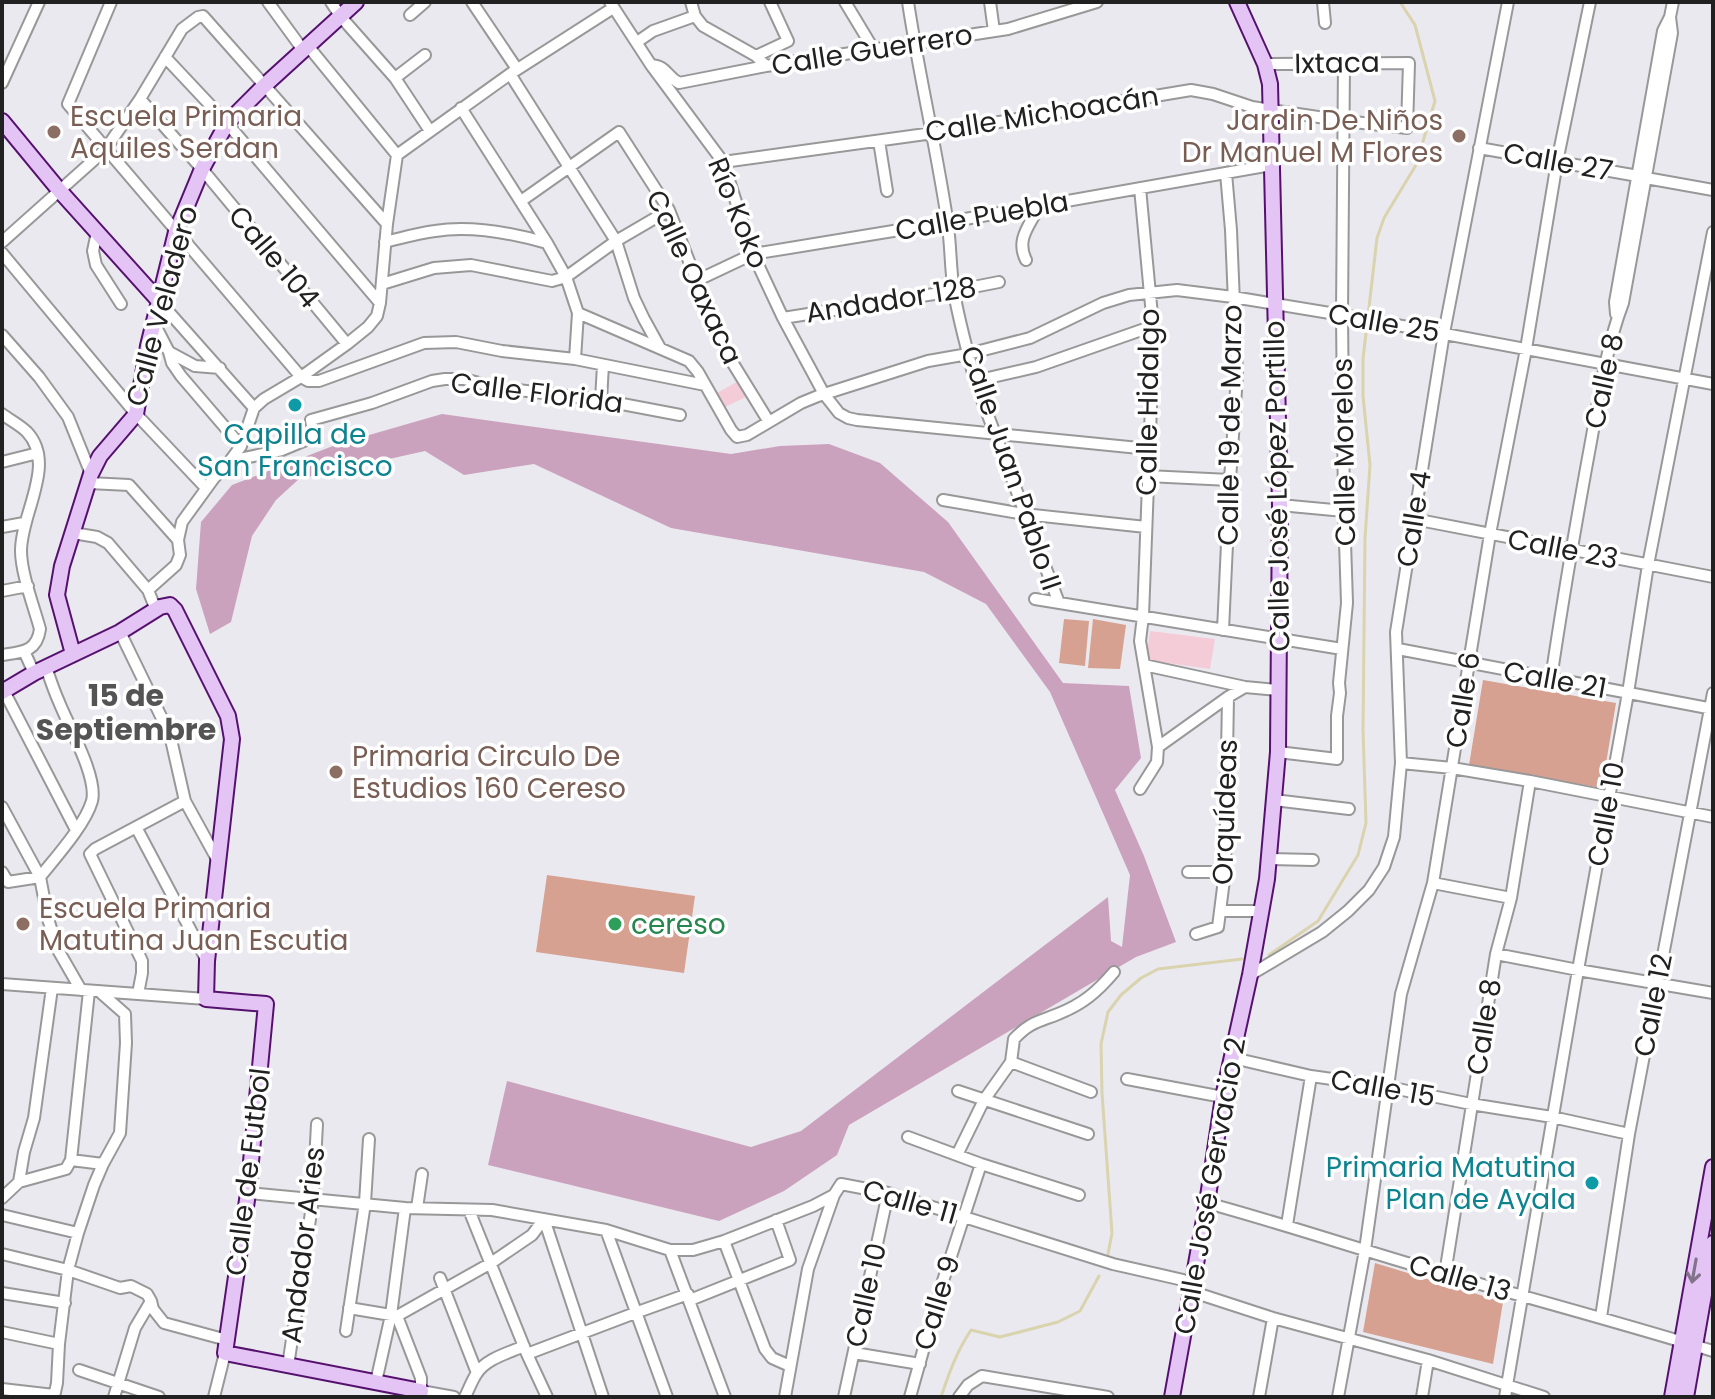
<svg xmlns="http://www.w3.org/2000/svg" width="1715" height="1399" font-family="Poppins,sans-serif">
<rect width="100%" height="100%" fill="#ebe9f0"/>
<path fill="#cba2bd" d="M442,414L731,454L780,446L829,444L880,463L948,522L1063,683L1129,686L1141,758L1115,790L1144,856L1176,942L1136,957L849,1125L837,1155L784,1191L719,1221L488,1165L507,1081L751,1147L801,1131L1108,897L1111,941L1122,947L1130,875L1050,692L986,604L924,572L671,528L534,464L464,475L425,451L299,479L276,500L252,536L231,622L210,634L196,589L201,522L232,485L338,444Z"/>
<path fill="#f4ccd8" d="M740,380L748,396L723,408L717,393Z
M1150,631L1215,639L1210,669L1146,660Z"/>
<path fill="#d6a190" d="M1064,619L1089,621L1085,666L1059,663Z
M1093,619L1126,625L1120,669L1088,668Z
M1483,680L1616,703L1602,788L1469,765Z
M547,875L695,896L684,973L536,952Z
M1375,1263L1503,1302L1493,1364L1363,1332Z"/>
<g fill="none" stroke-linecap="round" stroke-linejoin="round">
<path stroke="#d9d3ae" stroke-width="3" d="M1269,955L1318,921L1358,855L1366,823L1363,730L1365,538L1370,465L1363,396V359L1377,238L1384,218L1416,165L1435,101L1415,25L1400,2
M1108,1254L1112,1233L1102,1093L1101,1044L1108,1012L1121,995L1141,978L1158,969L1242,959
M941,1397C949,1373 957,1351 971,1330L1000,1337L1058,1322L1080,1311L1099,1276"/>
<defs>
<path id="street" d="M111,2L68,104L301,377L308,381H319L424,343L456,342L502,351L575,359L705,385
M268,2L303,50
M331,2L341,17L395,78L430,131
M472,2L517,69
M610,2L651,65L723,162L753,254L783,318L824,394L839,413L848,418L857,420L1149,449
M691,2L695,16L703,26L756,56L766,66
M845,2L874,50
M908,2C919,75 936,146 947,219C951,243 950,268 954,292C959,322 968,352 975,381L1059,603
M990,2L994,31
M1323,2L1325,23
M410,15L425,2
M637,42L653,31L695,16
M308,46L397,155
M756,56L788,41L770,2
M165,57L227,123L380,303
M651,65C667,66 666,76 679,83L766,66L1008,29L1097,2
M510,74L616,241L634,298L644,319L660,348
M395,78L425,55
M2,83L39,2
M140,99L202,169L347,344
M461,108L547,243L566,277L578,313L575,359
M879,141L887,191
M1479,148L1638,176
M397,155L510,74L613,8
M723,162L933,133L1191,90L1213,94L1252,107L1345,121L1407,128L1409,63L1265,64
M1646,178L1713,190
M521,201L619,132L669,210L717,333L729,357L769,422
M97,232L93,251L96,265L121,304
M2,242L105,150L140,99L182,29L198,17L203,16L387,224
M385,242C402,238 418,233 435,231C471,225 512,233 547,243
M2,253L136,414L206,488
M1026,260C1017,242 1026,230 1035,214L1033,206
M698,280L753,254L948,222L1271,165
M382,284L434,268L471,265L552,281L566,277L616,241L669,210
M159,301L254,408
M578,313L689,361L698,372L731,430L737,437L747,435L801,403L818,396L928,361L968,354L1030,338L1103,303L1129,295L1177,290L1233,297L1354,317L1713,384
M1616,314L1615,302L1663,31L1670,17L1673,2
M783,318L953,291L999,282
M154,323L169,352L172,363L181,376L241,446
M2,335L39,377L68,417L91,474
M169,352L195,366L220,368
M975,381L1036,367L1153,326
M601,400L603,365
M2,414C10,420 20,425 27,432C57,464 21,513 21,551C21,573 34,607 40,629C37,652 22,652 2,655
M230,461L282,450L311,438L314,436L311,420L372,403L432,381L445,379H464L494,387L601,400L680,415
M2,462L38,453
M1147,476L1230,480
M89,483L129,485L178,540
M943,500L1024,514L1146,527
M1280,505L1344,511
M1414,519L1713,577
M2,527L24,523
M73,533L97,537L108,543L148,590
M2,591L28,586
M1035,599L1342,649
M156,610L148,590L176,565L180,555L178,540L182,522L214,478L230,461L241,446L254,408L264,399L301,377L347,344L368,327L377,316L380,303L387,224L397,155
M1223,630L1230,480L1237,375L1231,230L1226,173
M120,632L170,735L185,801L218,861
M1398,649L1713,709
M24,651L34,673
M1144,665L1245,687L1278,690
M1551,679C1563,598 1577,517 1592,436C1600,391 1607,345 1623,303L1672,33L1670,17
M4,691L76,830
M1158,747L1228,697L1245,687
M1278,752L1337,759V716L1340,693L1339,683L1347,603L1344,511L1342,315L1344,63
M1401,763L1452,768L1530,781L1713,817
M1140,789L1157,762L1158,747L1140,641L1143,616L1153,353V326L1140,188
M1274,800L1349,809
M2,807L40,877L48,919L58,950L81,990
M136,827L207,961
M1269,859L1313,860
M2,872L8,882L40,877C56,857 85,825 92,801C98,777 68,725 59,702C54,691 50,679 46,667
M1188,872H1225
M1433,883L1511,898
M1221,911H1260
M1196,934L1218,927L1225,872L1228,697
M1496,954L1578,970L1713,993
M1250,975L1322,932L1348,911L1369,890L1384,867L1394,837L1401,763L1396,632L1444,333L1508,2
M2,984L206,999
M138,994L142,973V961L90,854L95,849L185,801
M1233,1058L1311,1076L1388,1087L1471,1104L1552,1117L1629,1134
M1011,1062L1091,1092
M1127,1079L1223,1097
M958,1091L1088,1134
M908,1137L981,1164L1079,1195
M957,1155L984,1100L1011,1062L1014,1039C1030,1022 1038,1022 1058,1014C1083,1004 1097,992 1114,972
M71,1160L103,1164
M19,1182L24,1152L34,1118L52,988
M248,1193L405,1208L492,1210L606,1230L670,1250H693L724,1241L813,1206L834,1195
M2,1198L19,1182L66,1169L71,1160L89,991
M1207,1203C1288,1225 1367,1252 1448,1275C1536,1300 1625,1324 1713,1351
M417,1208L422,1174
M469,1210L527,1354L547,1397
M2,1215L78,1233
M544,1219L603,1397
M1287,1225L1311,1076
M606,1230L667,1397
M724,1241L765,1349L772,1358L790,1366
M670,1250L725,1397
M2,1254L68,1270L120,1288L131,1286L147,1294L151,1301L153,1309L164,1323L227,1340
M1445,1274L1496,954L1511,898L1530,781
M440,1278L477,1373
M1190,1291L1273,1318L1428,1360L1544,1397
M2,1293L65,1303
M690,1300L790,1260L776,1220
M349,1308L397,1316L421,1378V1391L454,1397
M397,1316L491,1263L532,1235L544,1219
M1601,1317L1629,1134L1713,693
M346,1331L365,1203L369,1139
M2,1332L59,1344
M854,1353L920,1364
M527,1354L635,1313L688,1294
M288,1366L313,1199L317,1124
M79,1370L159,1397
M376,1382L391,1315L405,1208
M2,1389L54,1395
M54,1397L57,1383L59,1344L68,1270L78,1233L94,1185L103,1164L120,1133L126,1043L125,1014L100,992
M114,1397L135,1328L151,1301
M214,1397L225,1353
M465,1397C469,1389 472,1380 477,1373C487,1358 509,1353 524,1346
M785,1397L808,1269L834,1195L841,1184L888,1193L1113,1264L1192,1282
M844,1397L888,1193
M910,1397L941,1287L981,1164
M959,1397L968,1385L982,1376L1108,1397
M1259,1397L1273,1318
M1338,1397L1365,1250L1401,994L1433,883L1490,534L1526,349L1557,162L1590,2
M1422,1397L1428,1360
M1505,1397L1578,970L1628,693L1648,565L1713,232"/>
<path id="secondary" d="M2,121L59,190L159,301
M73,654L57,595L62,566L91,474L100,456L136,414L148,346L176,232L202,169L227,123L265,85L356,2
M2,692L34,673L120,632L160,607L170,605L175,610L228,716L232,739L207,961L206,999L266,1004L248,1193L225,1353L421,1391L419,1397
M1172,1397L1207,1203L1223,1097L1250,975L1267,879L1278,752L1280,505L1270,84L1265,64L1237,2
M1672,1397L1713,1167
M1686,1397L1713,1243"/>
</defs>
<use href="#street" stroke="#989898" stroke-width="14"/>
<use href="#secondary" stroke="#56116f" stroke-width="18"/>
<use href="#street" stroke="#fff" stroke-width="10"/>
<use href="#secondary" stroke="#e4c4f4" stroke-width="14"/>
</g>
<defs><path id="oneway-shaft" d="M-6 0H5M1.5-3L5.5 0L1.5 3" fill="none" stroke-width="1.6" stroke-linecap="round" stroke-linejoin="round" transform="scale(2)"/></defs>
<use stroke="#82728a" href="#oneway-shaft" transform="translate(1694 1271) rotate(100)"/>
<g fill="#8d6e63" stroke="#fff" stroke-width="3">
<circle cx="54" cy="132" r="8"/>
<circle cx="1459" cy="136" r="8"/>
<circle cx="336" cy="772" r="8"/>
<circle cx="23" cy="924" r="8"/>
</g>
<g fill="#0f9aa8" stroke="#fff" stroke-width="3">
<circle cx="295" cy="405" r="8"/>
<circle cx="1592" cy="1183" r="8"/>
</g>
<circle fill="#2e9e5b" stroke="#fff" stroke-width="3" cx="615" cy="924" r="8"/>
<g text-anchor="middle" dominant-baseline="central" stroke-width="7" stroke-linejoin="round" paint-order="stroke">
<g font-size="28" fill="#212121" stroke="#fff">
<text transform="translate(872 50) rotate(-9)">Calle Guerrero</text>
<text transform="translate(1337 63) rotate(-1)">Ixtaca</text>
<text transform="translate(1042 114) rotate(-9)">Calle Michoacán</text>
<text transform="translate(1558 162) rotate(10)">Calle 27</text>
<text transform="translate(738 213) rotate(68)">Río Koko</text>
<text transform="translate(982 216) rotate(-10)">Calle Puebla</text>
<text transform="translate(274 257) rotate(50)">Calle 104</text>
<text transform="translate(694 277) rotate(65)">Calle Oaxaca</text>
<text transform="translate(891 300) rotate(-9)">Andador 128</text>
<text transform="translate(162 306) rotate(-75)">Calle Veladero</text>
<text transform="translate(1384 323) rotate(10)">Calle 25</text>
<text transform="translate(1604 381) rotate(-78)">Calle 8</text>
<text transform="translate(537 393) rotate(7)">Calle Florida</text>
<text transform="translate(1148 402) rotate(-89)">Calle Hidalgo</text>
<text transform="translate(1230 425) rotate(-89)">Calle 19 de Marzo</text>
<text transform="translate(1344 452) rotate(-91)">Calle Morelos</text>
<text transform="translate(1011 468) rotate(71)">Calle Juan Pablo II</text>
<text transform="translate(1277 486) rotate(-91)">Calle José López Portillo</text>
<text transform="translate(1414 519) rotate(-81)">Calle 4</text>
<text transform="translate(1563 549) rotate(11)">Calle 23</text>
<text transform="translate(1555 680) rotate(10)">Calle 21</text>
<text transform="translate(1463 700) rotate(-81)">Calle 6</text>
<text transform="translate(1225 812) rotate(-88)">Orquídeas</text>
<text transform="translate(1606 814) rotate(-80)">Calle 10</text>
<text transform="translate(1653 1005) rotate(-79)">Calle 12</text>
<text transform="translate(1484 1027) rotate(-81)">Calle 8</text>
<text transform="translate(1383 1088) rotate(10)">Calle 15</text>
<text transform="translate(248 1172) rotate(-83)">Calle de Futbol</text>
<text transform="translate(1210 1186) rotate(-80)">Calle José Gervacio 2</text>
<text transform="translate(910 1202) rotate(16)">Calle 11</text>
<text transform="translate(303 1245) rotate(-83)">Andador Aries</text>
<text transform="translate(1460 1278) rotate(16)">Calle 13</text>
<text transform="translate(866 1295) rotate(-78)">Calle 10</text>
<text transform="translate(937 1303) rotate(-73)">Calle 9</text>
</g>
<g font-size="28" fill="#785e54" stroke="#fff" text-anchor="start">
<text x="70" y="116">Escuela Primaria<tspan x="70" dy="32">Aquiles Serdan</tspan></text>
<text x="1443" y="120" text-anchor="end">Jardin De Niños<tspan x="1443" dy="32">Dr Manuel M Flores</tspan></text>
<text x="352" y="756">Primaria Circulo De<tspan x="352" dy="32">Estudios 160 Cereso</tspan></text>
<text x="39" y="908">Escuela Primaria<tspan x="39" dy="32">Matutina Juan Escutia</tspan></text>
</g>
<g font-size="28" fill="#0d838f" stroke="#fff">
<text x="295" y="434">Capilla de<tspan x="295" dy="32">San Francisco</tspan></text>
<text x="1576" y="1167" text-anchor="end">Primaria Matutina<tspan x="1576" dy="32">Plan de Ayala</tspan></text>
</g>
<g font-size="28" fill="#27864d" stroke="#fff" text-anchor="start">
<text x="631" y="924">cereso</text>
</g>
<g font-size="30" font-weight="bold" fill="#545454" stroke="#fff">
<text x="126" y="695">15 de<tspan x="126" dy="34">Septiembre</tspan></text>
</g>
</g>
<rect width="1715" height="1399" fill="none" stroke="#212121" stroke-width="8"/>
</svg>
